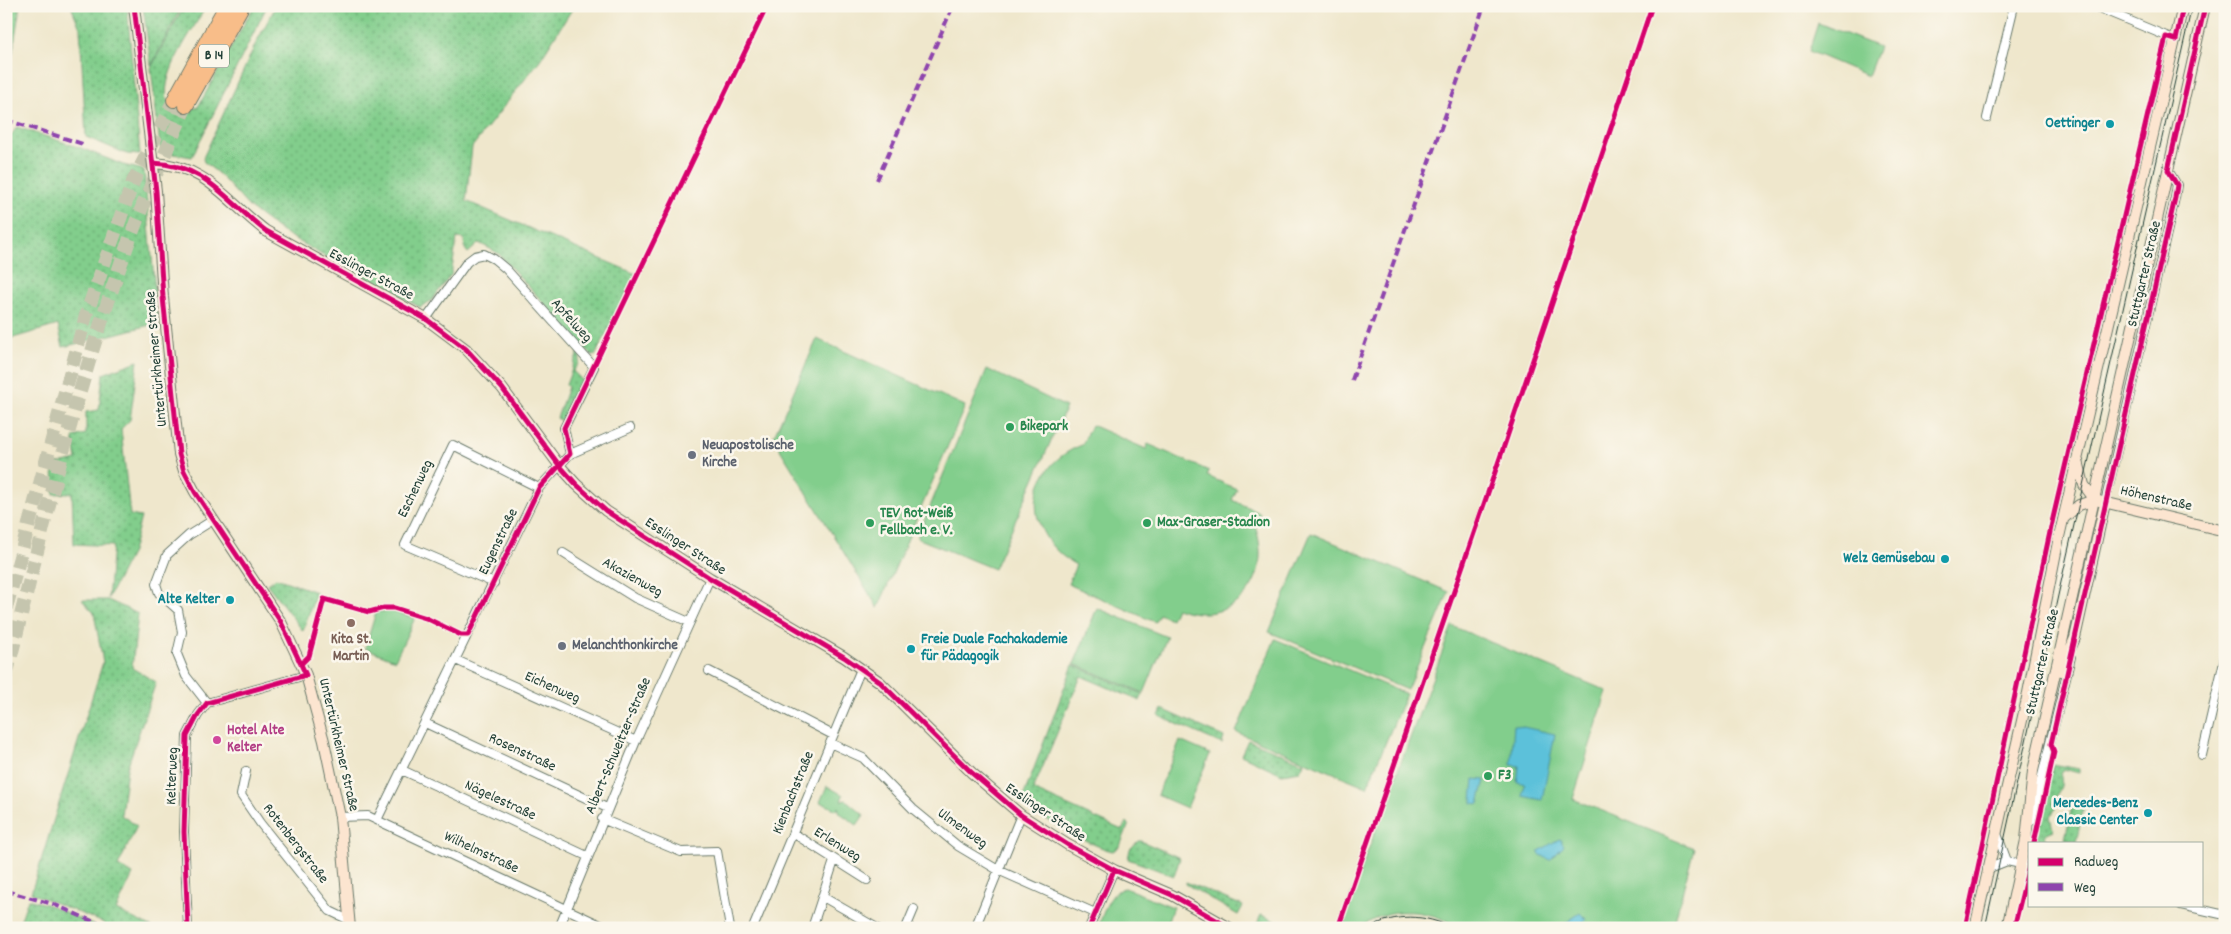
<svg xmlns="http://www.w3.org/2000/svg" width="2231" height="934" font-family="Dekko,sans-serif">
<defs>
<pattern id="grass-dots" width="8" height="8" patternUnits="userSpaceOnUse" patternTransform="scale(1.25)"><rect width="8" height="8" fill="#82ce8c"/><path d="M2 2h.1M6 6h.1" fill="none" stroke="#6aa873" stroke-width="1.8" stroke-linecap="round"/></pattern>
</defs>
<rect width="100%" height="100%" fill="#fbf7ec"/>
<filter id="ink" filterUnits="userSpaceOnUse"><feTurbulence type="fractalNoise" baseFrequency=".02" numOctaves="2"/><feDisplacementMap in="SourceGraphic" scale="10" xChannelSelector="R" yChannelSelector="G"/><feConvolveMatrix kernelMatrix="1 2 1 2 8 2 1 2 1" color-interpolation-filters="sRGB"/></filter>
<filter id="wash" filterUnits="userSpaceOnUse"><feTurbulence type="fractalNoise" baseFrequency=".0096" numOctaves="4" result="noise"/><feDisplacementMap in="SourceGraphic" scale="20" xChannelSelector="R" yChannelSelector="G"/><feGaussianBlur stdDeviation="1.12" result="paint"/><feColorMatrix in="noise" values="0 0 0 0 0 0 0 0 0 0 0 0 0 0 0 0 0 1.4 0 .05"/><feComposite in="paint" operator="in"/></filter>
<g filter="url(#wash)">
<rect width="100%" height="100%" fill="#efe7cc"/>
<path fill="url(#grass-dots)" stroke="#508660" d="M6,6H20L6,94Z
M71,6H127L140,155L127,154L86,137L80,28Z
M143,6H182L151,66Z
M184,6H206C193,31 161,72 167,100L187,111L198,107L254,6H267L192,157L167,153L160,147L151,68Z
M276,6H574L540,60L472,147L466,201L636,274L595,356L590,354L498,253L479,243L468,253L465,249L464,239L457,238L451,275L431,301L420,307L355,274L281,231L250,208L219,174L204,162L203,158L257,41Z
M17,127L81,148L123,165L144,170L158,323L63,347L58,325L6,340V143Z
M578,353C583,360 578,365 573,371L585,383L564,423L557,418L568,387L566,385Z
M138,361L130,420L121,429L130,515L141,517L132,552L108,598L113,546L74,544L72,493L54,494L53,465L77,460L73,437L86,434V412L99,410L103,374Z
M276,578L316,592L303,631L267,584Z
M82,600H108L138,614L132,668L156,682L127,768L121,815L137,826L118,866L133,874L116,910L153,928H103L104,923L31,893L103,662L94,613Z
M1073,665L1143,694L1140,701L1081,676L1033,790L1122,830L1127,822L1129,824L1120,846L1113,851C1097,849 1030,813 1022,800Z
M1162,709L1224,737L1222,744L1159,716Z
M1248,740L1304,763L1300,771L1282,774L1241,755Z
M2053,764L2079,769V773L2064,769L2060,772C2063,784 2061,790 2054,800L2056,809L2050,816L2053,830L2046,833L2044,836L2048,843H2035Z
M2073,801L2085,803L2076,842L2065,839Z
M1138,841H1141L1180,858L1174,876L1128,859L1130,849Z
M1186,882L1243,906L1238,915L1186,884Z
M28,899L52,906L99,928H18Z
M1261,915L1291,928H1263L1257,924Z"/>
<path fill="#82ce8c" stroke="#508660" d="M1818,23L1879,47L1868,76L1809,51Z
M817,339L965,406L878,608L773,438Z
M987,369L1066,407L994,569L917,538Z
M1091,425L1146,449L1148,444L1209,471L1207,476L1237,489L1232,500L1260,513L1255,526C1275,581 1233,629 1176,608L1171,619L1159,614L1155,622L1068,584L1076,565C1022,535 1022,468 1082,445Z
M1311,533L1449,592L1407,690L1269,632Z
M1097,608L1167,637L1144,693L1074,664Z
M390,611L415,618L395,660L365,648L376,612Z
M1452,626L1607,691L1573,799L1694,848L1673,928H1459C1440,914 1409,908 1387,914C1376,917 1368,924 1358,927C1353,929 1345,928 1339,928Z
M1275,639L1406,694L1367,787L1236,732Z
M1180,741L1210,754L1187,808L1157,795Z
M827,786L843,795L841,801L846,800L864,815L857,825L840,813L838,807L837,810L820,802Z
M1125,888L1173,907L1165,928H1098C1103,914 1109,891 1125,888Z"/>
<path fill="#5cc1da" stroke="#3e7f87" d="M1514,725L1555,734L1542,800L1522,796L1525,784L1517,782L1519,766L1511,765Z
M1474,779L1485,780L1479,804L1472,803V800Z
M1559,839L1561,840L1564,846L1550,860L1539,854V851Z
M1580,913L1586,919L1579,928H1558Z"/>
</g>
<g filter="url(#ink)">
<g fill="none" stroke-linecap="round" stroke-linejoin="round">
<path stroke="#c5c5ae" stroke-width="14" stroke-dasharray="14 7" stroke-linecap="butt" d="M6,608L87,312L133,182L174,100
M6,676C39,543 71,408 116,278C135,219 161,163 186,106"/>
<defs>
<path id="street" d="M2094,6L2176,40
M1987,118L2014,6
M570,454L630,428
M2105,503L2175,198L2177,185L2168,170
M563,553L635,598L689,622
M494,583L405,545L453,445L539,488
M456,660L636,741
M709,671L833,735
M207,703L186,676L177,654L182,632L178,610L159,593L156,584L167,555L189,535L213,520
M425,723L607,808
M830,743L863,758L913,809L958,846L998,870L1095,913
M2202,755L2225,657
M402,770L587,856
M246,771L241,795L260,823L330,911L349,920
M340,817L368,816L607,928
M602,819L681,852L717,851L730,928
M377,820L539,488L570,454L564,428L594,367L506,269L494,259L484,254L475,256L467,262L426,319
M2031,821L2071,657
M793,833L867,880
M1997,834L2007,861
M1987,869L2007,861L2030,866
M823,897L877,928
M2181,905L2225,915
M188,928L184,832L187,736L198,715L207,703L306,675
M559,928L636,741L710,578
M753,928L861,669
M812,928L834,861
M906,928L914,909
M975,928L1021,815
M1089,928L1114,870"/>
<path id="secondary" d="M134,6L156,191L163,297L179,454L184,471L195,492L281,622L306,675L324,741L340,817L350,928
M153,163C207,165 227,202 266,231L426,319L466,349L502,388L559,465L576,484L606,511L710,578L844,657L880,682L972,773L1021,815L1068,845L1114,870L1172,895L1230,928
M2078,461L2084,485L2095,500L2225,531
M2064,518L2079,505L2095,500
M2061,671L2075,638L2105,503
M1975,928L2026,703L2059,537L2183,6
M2007,928L2026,840L2033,771L2205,6"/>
<path id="highway" d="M174,100L226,6
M186,106L242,6"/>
</defs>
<use href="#street" stroke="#687869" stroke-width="10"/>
<use href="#secondary" stroke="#687869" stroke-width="12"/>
<use href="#highway" stroke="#687869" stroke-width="16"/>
<use href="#street" stroke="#fff" stroke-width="8"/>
<use href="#secondary" stroke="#fce5d0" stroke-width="10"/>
<use href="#highway" stroke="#f8bd89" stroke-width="14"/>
<path stroke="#1f3d34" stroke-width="1" d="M1368,928C1395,913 1426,914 1452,928
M1985,928L2059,591L2192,6"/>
<path stroke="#8e44ad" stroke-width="4" stroke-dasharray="8 4" stroke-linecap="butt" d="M6,120L83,144
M877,180L953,6
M1352,380L1484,6
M6,891L53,904L108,928"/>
<defs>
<path id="cycleway" d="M134,6L156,191L163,297L179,454L184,471L195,492L281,622L306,675L207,703L198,715L187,736L184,832L188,928
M153,163C207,165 227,202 266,231L426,319L466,349L502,388L559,465L576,484L606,511L710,578L844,657L880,682L972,773L1021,815L1068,845L1114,870L1172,895L1230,928
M301,664L309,656L324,599L369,612L384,608H394L426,618L461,635H468L539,488L570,454L564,428L767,6
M2034,843L2054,752L2051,744L2175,198L2177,185L2168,170L2205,6
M1089,928L1114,870
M1338,928L1504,446L1652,6
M1965,928L2053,518L2166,37L2176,40L2183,6
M2014,928L2030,862"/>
</defs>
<use href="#cycleway" stroke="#fbf7ec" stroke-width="8"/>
<use href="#cycleway" stroke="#d6006c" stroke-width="5"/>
</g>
</g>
<g fill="#0f9aa8" stroke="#fbf7ec" stroke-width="2">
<circle cx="2110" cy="124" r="5"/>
<circle cx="1945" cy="559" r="5"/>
<circle cx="230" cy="600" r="5"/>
<circle cx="911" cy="649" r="5"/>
<circle cx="2148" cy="813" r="5"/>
</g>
<g fill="#2e9e5b" stroke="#fbf7ec" stroke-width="2">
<circle cx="1010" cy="427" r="5"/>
<circle cx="870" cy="523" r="5"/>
<circle cx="1147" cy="523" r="5"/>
<circle cx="1488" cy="776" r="5"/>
</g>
<g fill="#6b7280" stroke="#fbf7ec" stroke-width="2">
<circle cx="692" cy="455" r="5"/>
<circle cx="562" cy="646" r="5"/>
</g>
<circle fill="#8d6e63" stroke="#fbf7ec" stroke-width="2" cx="351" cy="623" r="5"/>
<circle fill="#d1479c" stroke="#fbf7ec" stroke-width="2" cx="217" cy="740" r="5"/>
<g text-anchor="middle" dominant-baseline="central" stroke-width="5" stroke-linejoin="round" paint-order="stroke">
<rect fill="#fbf7ec" stroke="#61756b" stroke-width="1" x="199" y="44.5" width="30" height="23" rx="4"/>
<g font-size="14" font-weight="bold" fill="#1f3d34">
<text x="214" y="56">B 14</text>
</g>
<g font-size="15" font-weight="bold" fill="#0d838f" stroke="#fbf7ec" text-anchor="end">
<text x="2100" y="124">Oettinger</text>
<text x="1935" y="559">Welz Gemüsebau</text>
<text x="220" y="600">Alte Kelter</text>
<text x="921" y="640" text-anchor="start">Freie Duale Fachakademie<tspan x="921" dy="17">für Pädagogik</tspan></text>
<text x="2138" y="804">Mercedes-Benz<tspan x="2138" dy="17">Classic Center</tspan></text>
</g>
<g font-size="15" fill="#1f3d34" stroke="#fbf7ec">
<text transform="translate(2145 274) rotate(-77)">Stuttgarter Straße</text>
<text transform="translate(371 275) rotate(28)">Esslinger Straße</text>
<text transform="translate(571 321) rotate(48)">Apfelweg</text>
<text transform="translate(157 359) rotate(-95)">Untertürkheimer Straße</text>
<text transform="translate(416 489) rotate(-64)">Eschenweg</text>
<text transform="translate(2156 499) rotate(13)">Höhenstraße</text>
<text transform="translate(499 542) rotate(-64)">Eugenstraße</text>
<text transform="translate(685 547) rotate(33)">Esslinger Straße</text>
<text transform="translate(632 578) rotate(29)">Akazienweg</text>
<text transform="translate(2043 662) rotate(-77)">Stuttgarter Straße</text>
<text transform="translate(552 688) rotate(24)">Eichenweg</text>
<text transform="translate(338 745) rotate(77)">Untertürkheimer Straße</text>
<text transform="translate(619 746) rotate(-67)">Albert-Schweitzer-Straße</text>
<text transform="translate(522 753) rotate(25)">Rosenstraße</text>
<text transform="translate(173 776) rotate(-88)">Kelterweg</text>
<text transform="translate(794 793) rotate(-68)">Kienbachstraße</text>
<text transform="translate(500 801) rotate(25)">Nägelestraße</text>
<text transform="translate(1045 813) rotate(34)">Esslinger Straße</text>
<text transform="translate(962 829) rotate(36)">Ulmenweg</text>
<text transform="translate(295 844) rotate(52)">Rotenbergstraße</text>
<text transform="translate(837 845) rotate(32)">Erlenweg</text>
<text transform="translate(481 853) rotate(25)">Wilhelmstraße</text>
</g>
<g font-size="15" font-weight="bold" fill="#27864d" stroke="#fbf7ec" text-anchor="start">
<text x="1020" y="427">Bikepark</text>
<text x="880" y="514">TEV Rot-Weiß<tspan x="880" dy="17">Fellbach e. V.</tspan></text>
<text x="1157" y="523">Max-Graser-Stadion</text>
<text x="1498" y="776">F3</text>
</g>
<g font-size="15" font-weight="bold" fill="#5b616d" stroke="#fbf7ec" text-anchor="start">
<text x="702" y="446">Neuapostolische<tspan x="702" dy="17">Kirche</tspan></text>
<text x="572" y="646">Melanchthonkirche</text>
</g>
<g font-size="15" font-weight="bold" fill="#785e54" stroke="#fbf7ec">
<text x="351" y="640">Kita St.<tspan x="351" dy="17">Martin</tspan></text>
</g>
<g font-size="15" font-weight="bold" fill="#b23c85" stroke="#fbf7ec" text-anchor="start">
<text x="227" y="731">Hotel Alte<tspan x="227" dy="17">Kelter</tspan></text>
</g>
</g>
<rect width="2231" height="934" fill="none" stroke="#fbf7ec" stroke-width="25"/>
<rect x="2028" y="842" width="175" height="65" fill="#fbf7ec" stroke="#a3ada2"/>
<rect x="2038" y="858" width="25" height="8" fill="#d6006c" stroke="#a3ada2"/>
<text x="2074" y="866" font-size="15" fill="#1f3d34">Radweg</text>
<rect x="2038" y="883" width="25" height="8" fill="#8e44ad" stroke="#a3ada2"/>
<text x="2074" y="892" font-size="15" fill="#1f3d34">Weg</text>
</svg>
